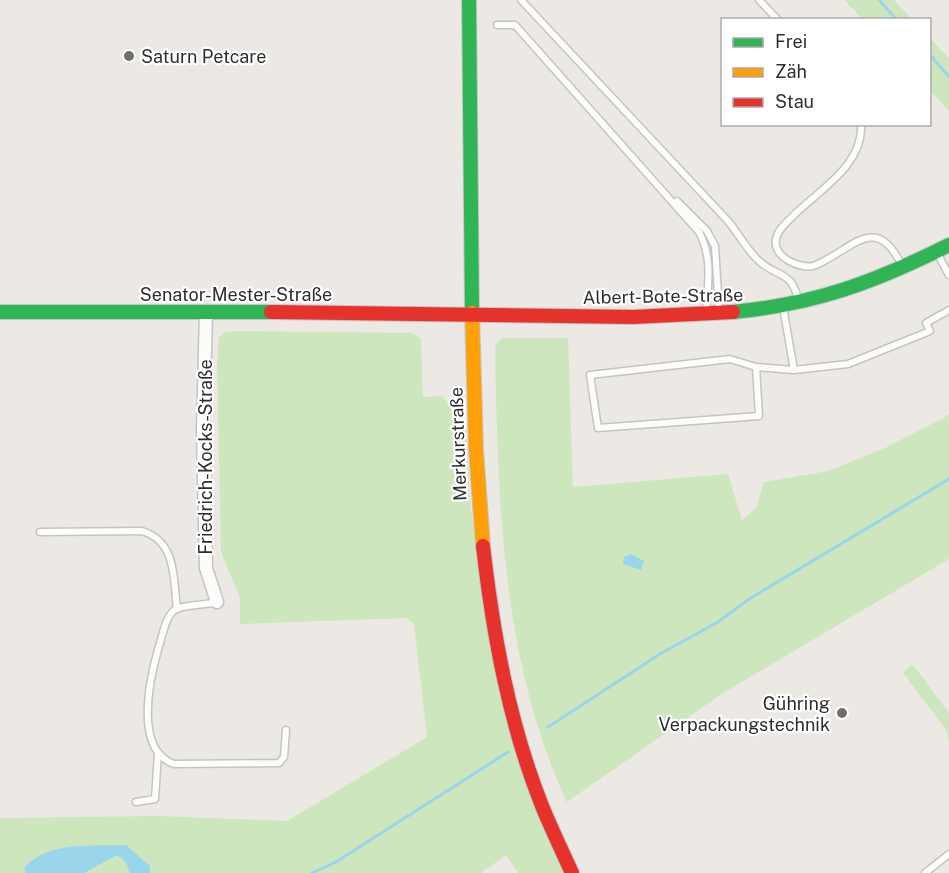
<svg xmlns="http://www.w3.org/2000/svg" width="949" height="873" font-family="'Public Sans',sans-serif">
<rect width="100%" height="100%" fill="#ece8e4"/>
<path fill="#cee6be" d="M844,0H894L912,19H863Z
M930,38L949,58V111L930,90Z
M237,331L412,333L421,339L423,397L443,396L459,420L466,421L470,500L484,612L565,873H518L506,855L481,873H0V818L158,816L287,821L427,737L414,624L406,618L240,624V598L221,552L217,364L219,338L224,332Z
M502,338H568L573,487L728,474L742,520L756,508L764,482L828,471L887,447L949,415V559L720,695L567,802C501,661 498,499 495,346Z
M910,665L914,666L949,713V742L947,731L903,673Z"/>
<path fill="#99d6ec" d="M631,554L644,561L641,570L623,564L624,557Z
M126,845L150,866V873H130L125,861L117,855L84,873H25V867C50,840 92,847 126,845Z"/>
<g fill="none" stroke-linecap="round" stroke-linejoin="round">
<path stroke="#99d6ec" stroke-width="3" d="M879,0L897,20
M930,55L949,77
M548,727L660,654L718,622L749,599L949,479
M312,873L336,862L508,752"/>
<defs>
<path id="lane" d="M521,0L728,221C738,233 746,248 757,259C775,278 792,269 798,300
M759,0L778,20
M497,25H515L699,232C713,258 708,284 706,312
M861,124C864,164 821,189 795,214C788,221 778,229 776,239C772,257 802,271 816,265C854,248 877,211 903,268
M677,201L707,231L715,246L719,311
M937,253L949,275
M783,307L794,370L848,364L930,331L926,323L949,310
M756,367L759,416L598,428L590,375L730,359L756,367L794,370
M40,532L142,531C177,542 173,577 177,609
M217,602C206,605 183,605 176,609C165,616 163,635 159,646C150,677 133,750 174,764L279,763L284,757L286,730
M136,802L155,799L158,753
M925,873L949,854"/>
<path id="street" d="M206,311L203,431L206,568L217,602"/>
<path id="fast" d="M469,0L472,313
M0,312H271
M733,312C816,304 875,282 949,245"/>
<path id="slow" d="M472,313L476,450L483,546"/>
<path id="jam" d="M271,312L633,317L733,312
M483,546C493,634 509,723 542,806C551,828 562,851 572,873"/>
</defs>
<use href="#lane" stroke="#c5c4c5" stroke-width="9"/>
<use href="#street" stroke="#c5c4c5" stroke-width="15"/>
<use href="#fast" stroke="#c5c4c5" stroke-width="16"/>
<use href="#slow" stroke="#c5c4c5" stroke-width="16"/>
<use href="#jam" stroke="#c5c4c5" stroke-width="16"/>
<use href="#lane" stroke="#fcfcfb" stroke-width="6"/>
<use href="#street" stroke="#fcfcfb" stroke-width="12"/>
<use href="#fast" stroke="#30b455" stroke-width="14"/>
<use href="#slow" stroke="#ff9f0a" stroke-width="14"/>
<use href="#jam" stroke="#e5322d" stroke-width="14"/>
</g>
<g fill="#706f6e" stroke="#fff" stroke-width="2">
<circle cx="129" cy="56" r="6"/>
<circle cx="842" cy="713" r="6"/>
</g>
<g text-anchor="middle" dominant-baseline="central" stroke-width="4.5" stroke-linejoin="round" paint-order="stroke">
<g font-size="18" fill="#2e2e2e" stroke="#fff" text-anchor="start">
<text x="141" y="56">Saturn Petcare</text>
<text x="830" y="703" text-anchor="end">Gühring<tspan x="830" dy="21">Verpackungstechnik</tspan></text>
</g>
<g font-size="18" fill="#2e2e2e" stroke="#fff">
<text x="236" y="294">Senator-Mester-Straße</text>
<text transform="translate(663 296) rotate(-1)">Albert-Bote-Straße</text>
<text transform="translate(458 444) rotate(-92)">Merkurstraße</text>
<text transform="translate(205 457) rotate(-90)">Friedrich-Kocks-Straße</text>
</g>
</g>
<rect x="721" y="18" width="210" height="108" fill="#ffffff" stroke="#ababab" stroke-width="1.5"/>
<rect x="733" y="38" width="30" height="9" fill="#30b455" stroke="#ababab" stroke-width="1.5"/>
<text x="775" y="48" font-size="18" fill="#2e2e2e">Frei</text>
<rect x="733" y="68" width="30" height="9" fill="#ff9f0a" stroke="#ababab" stroke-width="1.5"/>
<text x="775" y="78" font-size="18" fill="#2e2e2e">Zäh</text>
<rect x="733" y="98" width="30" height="9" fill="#e5322d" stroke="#ababab" stroke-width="1.5"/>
<text x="775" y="108" font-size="18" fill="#2e2e2e">Stau</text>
</svg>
